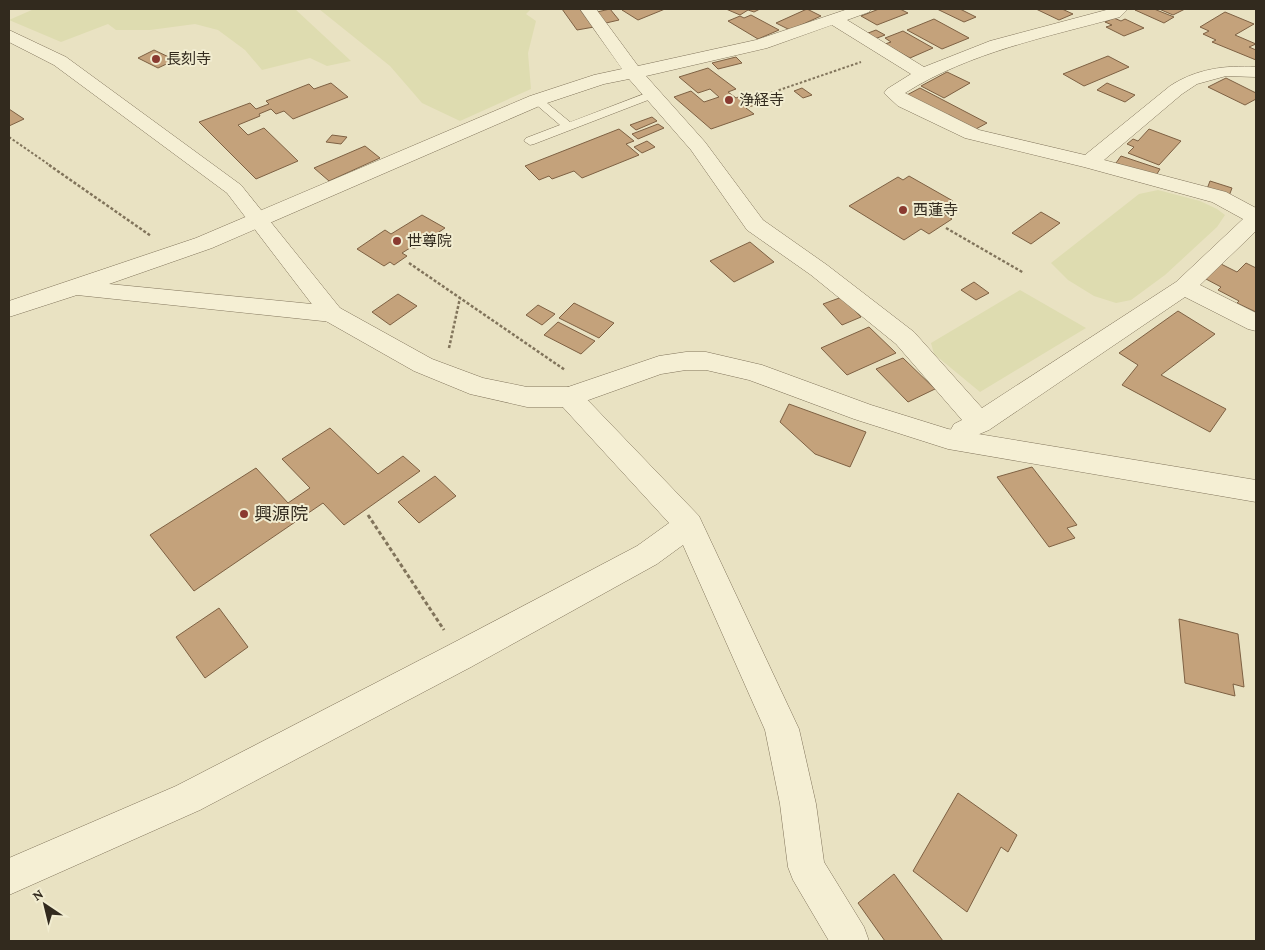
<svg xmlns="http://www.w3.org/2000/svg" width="1265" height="950" font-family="'Crimson Pro','Noto Sans JP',serif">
<rect width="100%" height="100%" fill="#e9e2c2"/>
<path fill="#dedcb0" d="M34,9H295L351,61L327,66L310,58L262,70L245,50L218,30L195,24L150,30H116L108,24L61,42L9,20Z
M319,9H531L526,14L536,21L528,53L531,89L460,121L422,103L390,66Z
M1158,190L1200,201L1217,209L1225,215L1217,227L1165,275L1131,300L1116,303L1094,296L1068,280L1051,263L1139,194Z
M1020,290L1086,328L980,392L934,354L931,343Z"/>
<path fill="#c4a27b" stroke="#7e6143" d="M562,9H580L594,27L577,30Z
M610,9L619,20L606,23L597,12Z
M625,9H665L638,20L622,10Z
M726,9H760L754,12L748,10L740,15Z
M807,9L821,16L790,30L776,23Z
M879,9H900L908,13L877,25L861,16Z
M937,9H960L976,17L964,22Z
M1036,9H1062L1073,14L1059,20Z
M1138,9H1154L1174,17L1164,23L1135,10Z
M1159,9H1185L1173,15Z
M1225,12L1254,24L1235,35L1256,44L1249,47L1256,50V60L1212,42L1216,40L1203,34L1209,31L1200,27Z
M751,15L779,30L758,39L728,21L740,16L744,18Z
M1114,18L1121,21L1125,19L1144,28L1124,36L1106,27L1112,25L1105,22Z
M934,19L969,38L942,49L907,30Z
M876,30L885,35L872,40L863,35Z
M903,31L933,48L910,58L885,44L891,42L885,38Z
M154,50L175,60L158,68L138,58Z
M1108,56L1129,67L1084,86L1063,74Z
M736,57L742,63L718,69L712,63Z
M708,68L736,89L728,92L736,98L743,95L755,105L746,108L754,114L711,129L674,97L691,91L704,102L719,97L710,89L698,93L679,77Z
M947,72L970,83L944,98L921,86Z
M1226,78L1256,93V99L1245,105L1208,87Z
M331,83L348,97L293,119L284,111L276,114L271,109L259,114L260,116L238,125L248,135L264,128L298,161L256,179L199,122L250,103L256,109L269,104L266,101L309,84L314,89Z
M1107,83L1135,95L1125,102L1097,90Z
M802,88L812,95L803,98L794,91Z
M920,88L987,123L976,129L949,115L945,117L905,96Z
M9,109L24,119L9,126Z
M652,117L657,121L636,130L630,125Z
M658,124L664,128L638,139L632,134Z
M619,129L634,141L626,144L639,155L582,178L574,171L552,179L549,176L539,180L525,166Z
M1149,129L1181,141L1159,165L1128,153L1134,147L1127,144L1133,139L1138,141Z
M332,135L347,137L341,144L326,142Z
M647,141L655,147L642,153L634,147Z
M365,146L380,158L329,181L314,168Z
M1121,156L1160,169L1155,177L1116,163Z
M909,176L953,201L949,204L954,207L944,214L952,219L929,234L921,229L904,240L849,206L898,177L903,180Z
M1210,181L1232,188L1229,196L1207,189Z
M1041,212L1060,223L1031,244L1012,233Z
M422,215L445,228L415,248H410L402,253L407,256L394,265L390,262L384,266L357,249L385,230L391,234Z
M750,242L774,262L734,282L710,261Z
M1246,263L1256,268V312L1237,303L1239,301L1218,290L1221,287L1206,279L1221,264L1237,272Z
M974,282L989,293L976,300L961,290Z
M398,294L417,306L390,325L372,312Z
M842,297L861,317L842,325L823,304Z
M574,303L614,323L599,338L559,318Z
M538,305L555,314L542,325L526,315Z
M1178,311L1215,334L1161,375L1226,409L1210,432L1122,385L1138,365L1119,353Z
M558,322L595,341L581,354L544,335Z
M869,327L896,353L847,375L821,348Z
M903,358L935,389L908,402L876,369Z
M789,404L866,432L850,467L815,454L780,422Z
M330,428L378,474L403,456L420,471L344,525L323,503L194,591L150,535L256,468L288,503L310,488L282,459Z
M1032,467L1077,525L1067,528L1075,538L1049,547L997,477Z
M435,476L456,496L419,523L398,502Z
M219,608L248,647L205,678L176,637Z
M1179,619L1238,634L1244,687L1233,684L1235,696L1185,683Z
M958,793L1017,835L1008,852L1001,847L967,912L913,871Z
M894,874L943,941H885L858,903Z"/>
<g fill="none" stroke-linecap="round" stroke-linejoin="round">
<defs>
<path id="service" d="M652,91L656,93L658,95L656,97L534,144L530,145L524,141L526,138L560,125L533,102L531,100L533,98H541L570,122Z"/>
<path id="minor" d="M580,9H596L638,66L756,40L848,9H871L869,12L847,20L924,67L990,41L1110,9H1128L1120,17C1047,37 970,52 905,93L979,130L1085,155L1170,86C1196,69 1225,65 1256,67V77L1226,76L1197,84L1182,94L1104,160L1226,192L1256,208V231L1200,285L1256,313V331L1248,329L1185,297L989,430L963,441L954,438L950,431L954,424L962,420L896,344L811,275L747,230L691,150L629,79L604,84L544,104L212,248L109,284L332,306L340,308L344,314L340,320L332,322L77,295L9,317V301L196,238L530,96L594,75L622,69ZM832,25L911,74L887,89L884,93L898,106L965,138L1084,167L1212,202L1243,219L1176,282L982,408L914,332L827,265L763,220L705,142L646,76L767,48Z
M569,387L578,390L699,516L799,729L816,804L824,862L864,927L869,941H829L793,880L788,867L780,804L765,730L683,545L657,564L471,667L200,810L9,895V858L176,786L449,645L637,546L669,523L560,404L556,397L560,390Z"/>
<path id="tertiary" d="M9,30L66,57L241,185L340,308L432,359L483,378L527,387H568L659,356L686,352H706L762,365L871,405L948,429L1256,480V502L948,449L854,419L749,380L706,370H686L661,374L569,407H527L470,394L414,371L324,320L227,193L54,65L9,42Z"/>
</defs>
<use href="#service" stroke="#81745b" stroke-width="1"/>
<use href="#minor" stroke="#81745b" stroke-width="1"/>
<use href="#tertiary" stroke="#81745b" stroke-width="1"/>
<path stroke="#81745b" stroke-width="2" stroke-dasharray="2.5 2" stroke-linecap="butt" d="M753,99L861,62
M9,137L51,166"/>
<path stroke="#81745b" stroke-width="2.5" stroke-dasharray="3 2" stroke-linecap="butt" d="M49,165L151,236
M946,228L1024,273
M409,263L565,370
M449,348L460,298"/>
<path stroke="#81745b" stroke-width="3" stroke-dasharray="4 2.5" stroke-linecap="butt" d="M368,515L444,630"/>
<use href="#service" fill="#f5efd4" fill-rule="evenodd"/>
<use href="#minor" fill="#f5efd4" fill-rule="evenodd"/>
<use href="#tertiary" fill="#f5efd4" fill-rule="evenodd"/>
</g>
<g fill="#8a3a30" stroke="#f1ecd0" stroke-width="2">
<circle cx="156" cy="59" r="5"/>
<circle cx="729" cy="100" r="5"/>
<circle cx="903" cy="210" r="5"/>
<circle cx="397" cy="241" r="5"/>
<circle cx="244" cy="514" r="5"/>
</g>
<g text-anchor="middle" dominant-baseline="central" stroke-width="4" stroke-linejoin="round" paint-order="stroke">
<g font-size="15" fill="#322a1e" stroke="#f1ecd0" text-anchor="start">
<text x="166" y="59">長刻寺</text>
<text x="739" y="100">浄経寺</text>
<text x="913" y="210">西蓮寺</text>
<text x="407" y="241">世尊院</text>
</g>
<g font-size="18" fill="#322a1e" stroke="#f1ecd0" text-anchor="start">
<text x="254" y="514">興源院</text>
</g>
</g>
<rect width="1265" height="950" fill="none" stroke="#322a1e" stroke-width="20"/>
<g transform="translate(45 905) rotate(325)" stroke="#f1ecd0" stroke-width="4" paint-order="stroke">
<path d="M0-4L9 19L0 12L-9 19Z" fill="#322a1e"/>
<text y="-8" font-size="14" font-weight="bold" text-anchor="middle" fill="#322a1e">N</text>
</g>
</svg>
